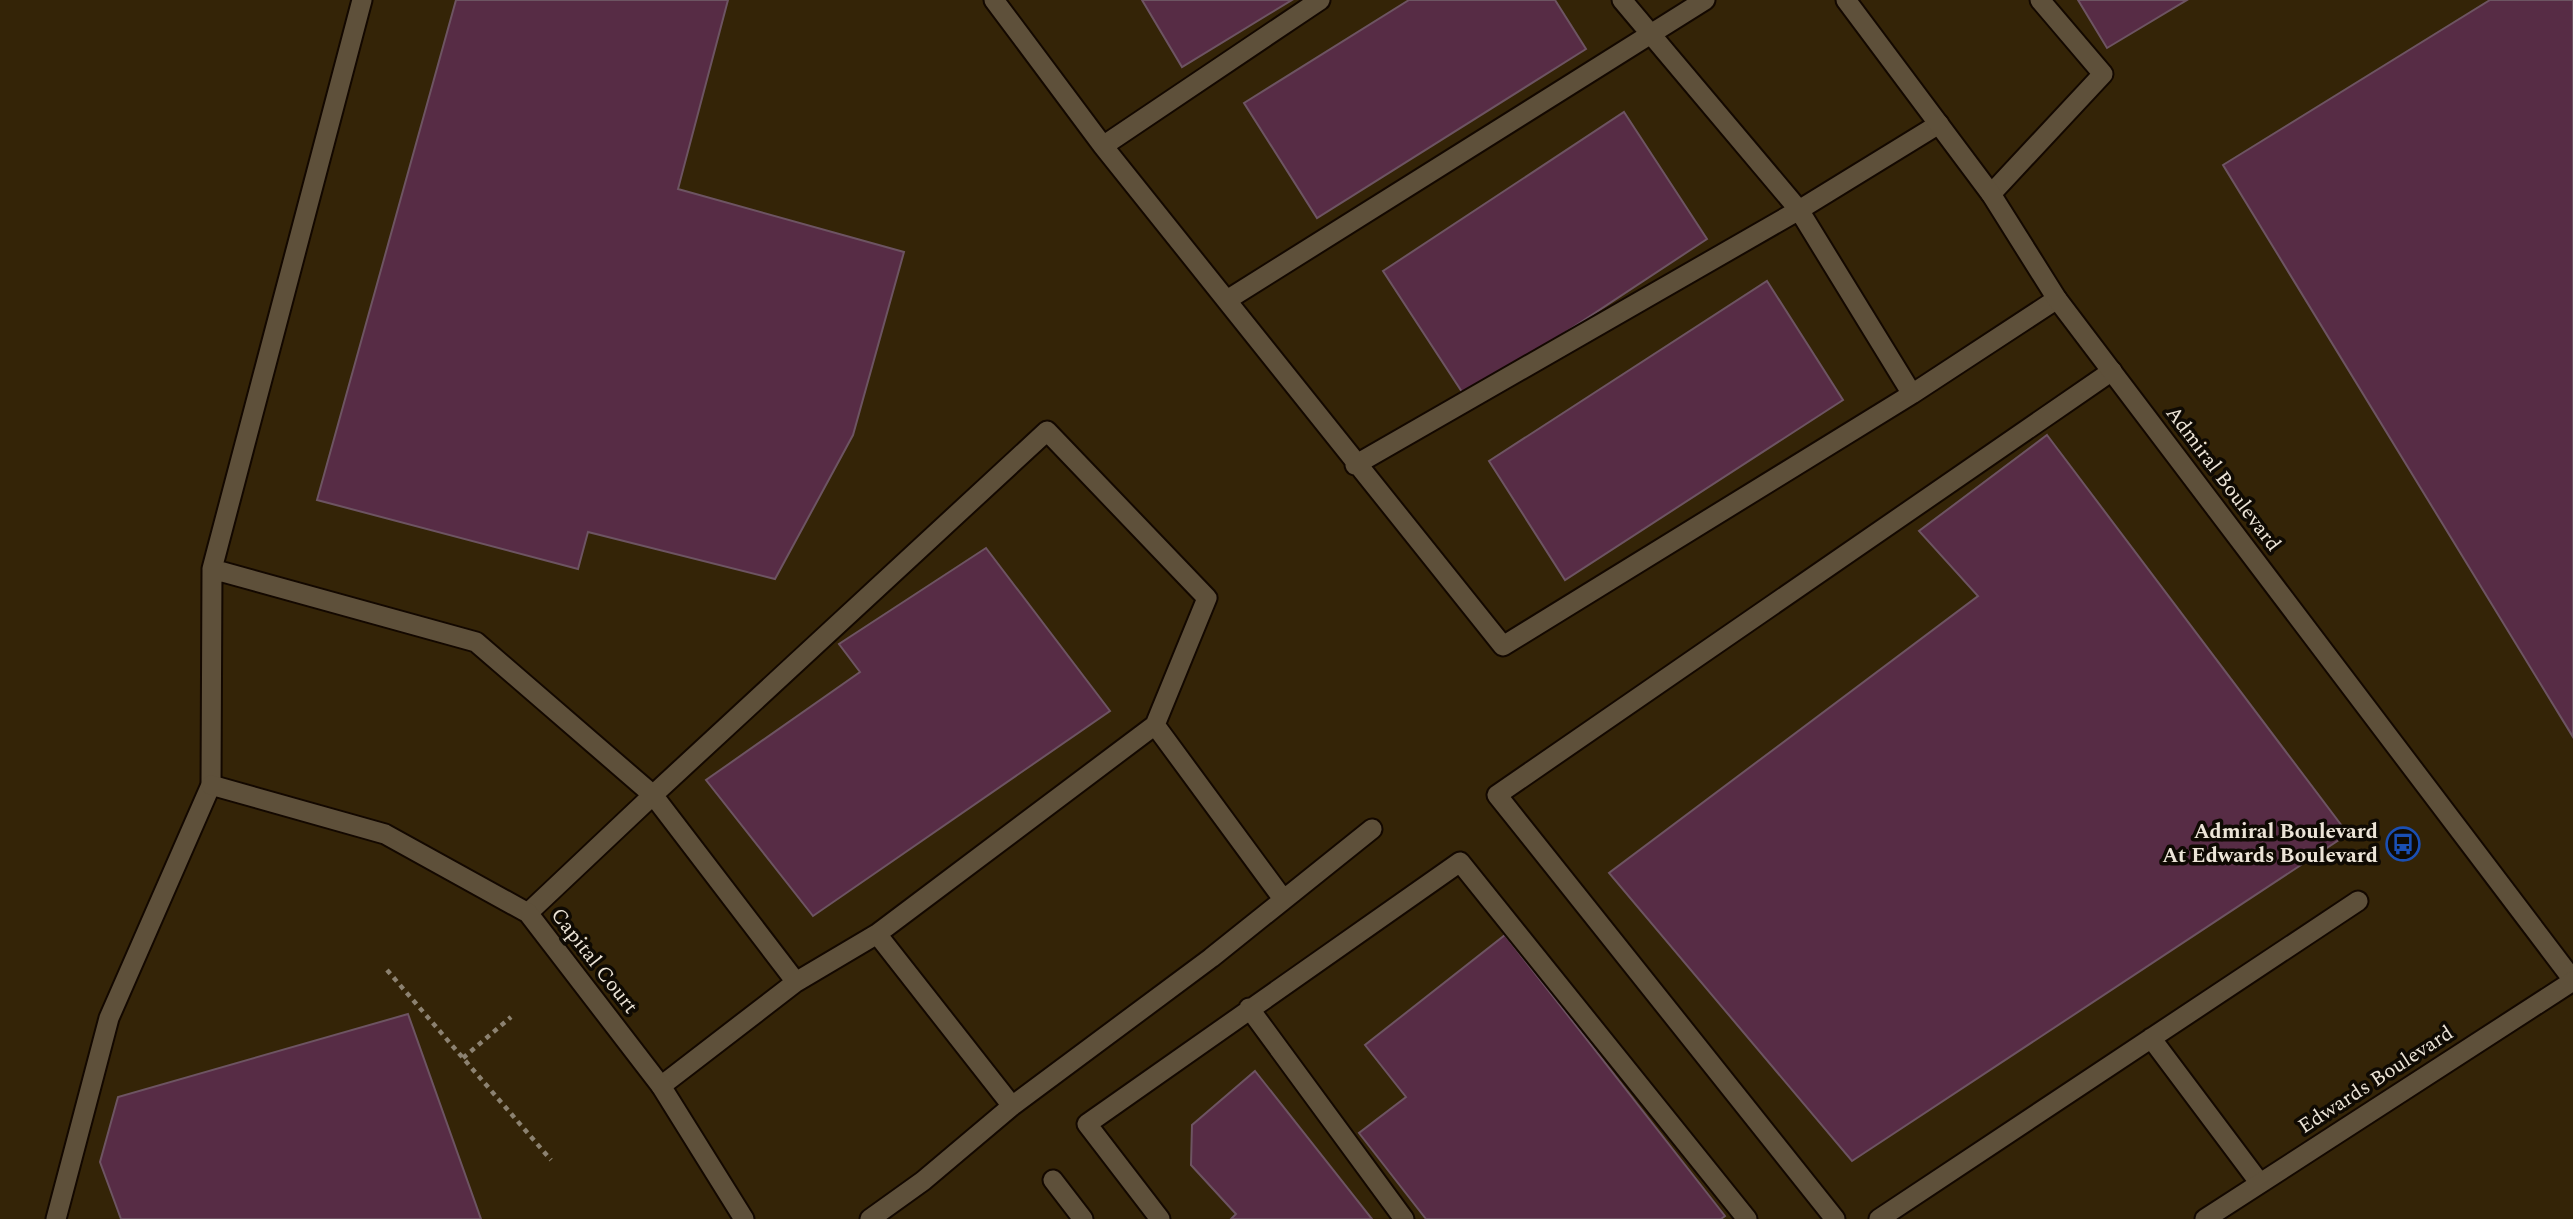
<svg xmlns="http://www.w3.org/2000/svg" width="2573" height="1219" font-family="Spectral,serif">
<rect width="100%" height="100%" fill="#2b1f09"/>
<path fill="#342407" d="M0,0H2573V1219H0Z"/>
<path fill="#572c45" stroke="#6d5462" stroke-width="2" d="M456,0H728L678,189L904,252L853,435L775,579L588,532L578,569L317,500Z
M1142,0H1292L1182,67Z
M1409,0H1555L1586,49L1317,218L1244,103Z
M2078,0H2187L2107,48Z
M2490,0H2573V737L2223,165Z
M1624,112L1707,239L1466,398L1383,271Z
M1767,281L1843,400L1565,580L1489,461Z
M2047,435L2348,834L1852,1161L1609,873L1978,596L1919,531Z
M986,548L1110,711L813,916L706,780L860,672L839,644Z
M1505,935L1725,1216L1721,1219H1426L1359,1133L1406,1097L1365,1045Z
M408,1014L481,1219H121L100,1162L118,1097Z
M1255,1071L1372,1219H1231L1236,1214L1191,1165L1192,1125Z"/>
<g fill="none" stroke-linecap="round" stroke-linejoin="round">
<defs>
<path id="service" d="M994,0L1103,146L1503,646L1912,394L2057,299
M1622,0L1799,210L1912,394
M1103,146L1320,0
M1991,194L2103,74L2040,0
M1227,300L1705,0
M1355,465L1799,210L1939,124
M212,569L476,642L653,795L1047,431L1207,598L1155,725L1283,899
M528,913L653,795L796,982
M877,934L1155,725
M1249,1008L1404,1219
M2151,1038L2259,1182
M661,1086L796,982L877,934L1012,1106
M1053,1180L1083,1219
M56,1219L109,1018L211,785L212,569L362,0
M870,1219L923,1181L1012,1106L1211,958L1372,829
M1160,1219L1087,1124L1460,862L1747,1219
M1835,1219L1497,795L2112,371
M1879,1219L2358,901"/>
<path id="minor" d="M1846,0L1991,194L2057,299L2573,980
M211,785L385,834L528,913L661,1086L744,1219"/>
<path id="tertiary" d="M2205,1219L2573,981"/>
</defs>
<use href="#service" stroke="#130800" stroke-width="23"/>
<use href="#minor" stroke="#130800" stroke-width="23"/>
<use href="#tertiary" stroke="#130800" stroke-width="23"/>
<path stroke="#8c8271" stroke-width="4.5" stroke-dasharray="5 5" stroke-linecap="butt" d="M387,970L551,1160
M463,1058L511,1017"/>
<use href="#service" stroke="#5e503a" stroke-width="19"/>
<use href="#minor" stroke="#5e503a" stroke-width="19"/>
<use href="#tertiary" stroke="#5e503a" stroke-width="19"/>
</g>
<defs>
<symbol id="bus-ring" viewBox="-11 -11 22 22"><circle r="9.5" fill="#0f0a03" stroke="#1a4fb4" stroke-width="1.5"/><path d="M-5-6H5V4H4V6H2V4H-2V6H-4V4H-5ZM-3.5-4V0h7V-4ZM-3.5 1.2v1.5H-2V1.2ZM2 1.2v1.5H3.5V1.2Z" fill="#1a4fb4"/></symbol>
</defs>
<g fill-rule="evenodd">
<use href="#bus-ring" x="2384" y="825" width="38" height="38"/>
</g>
<g text-anchor="middle" dominant-baseline="central" stroke-width="7" stroke-linejoin="round" paint-order="stroke">
<g font-size="21" fill="#ece4d7" stroke="#0f0a03">
<text transform="translate(2223 479) rotate(53)">Admiral Boulevard</text>
<text transform="translate(594 961) rotate(52)">Capital Court</text>
<text transform="translate(2376 1080) rotate(-33)">Edwards Boulevard</text>
</g>
<g font-size="21" font-weight="bold" fill="#ece4d7" stroke="#0f0a03" text-anchor="end">
<text x="2378" y="832">Admiral Boulevard<tspan x="2378" dy="24">At Edwards Boulevard</tspan></text>
</g>
</g>
</svg>
